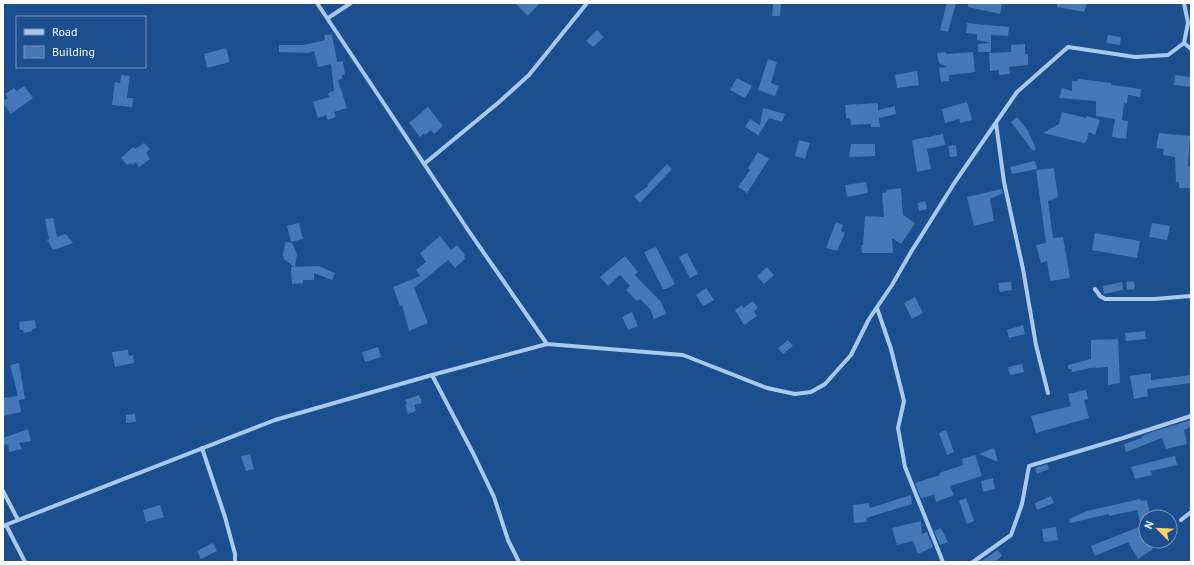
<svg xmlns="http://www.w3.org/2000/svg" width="1194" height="565" font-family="'PT Sans',sans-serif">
<rect width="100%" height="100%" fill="#1b4f8f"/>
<path fill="#4478b7" d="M515,3H540L528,16Z
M773,3H781L780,16H772Z
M947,3H956L948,32L940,30Z
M968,3H995L1002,4L1000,14L968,7Z
M1057,3H1087L1084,12L1057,7Z
M967,23L1009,27L1008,36L991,35V52H978V44L990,43L977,40V34L966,33Z
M597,30L604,37L593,47L586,41Z
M332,34L337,62L343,61L345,75H342V79L338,80L347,108L334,112L336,117L328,120L326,115L318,118L313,102L329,97L328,93L334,91L331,64L318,67L314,51L309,53L279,52V45H304L325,40L324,35Z
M1108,35L1121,37L1120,45L1106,43Z
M1025,44V54H1028V65L1009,67L1010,74L999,75V70L990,71L989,53L1011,52V45Z
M226,48L230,62L207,68L204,54Z
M946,52V54L973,52L975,72L949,75V81L941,82L939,68L947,67L939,63L937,53Z
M768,59L777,62L771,83L779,86L775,96L758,90Z
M917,71L919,85L897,88L895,75Z
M121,75L130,76L127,98H133L132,107L112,105L115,82L120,83Z
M1175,75L1191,77V87L1174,85Z
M737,78L752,86L745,98L730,90Z
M1078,79L1111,83V85L1141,89L1140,97L1128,95L1127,104L1124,103L1122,120L1128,121L1126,139L1112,137L1115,119L1096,116V101L1059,98L1062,88L1072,91V81H1078Z
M24,86L33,98L11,114L3,103V101L8,98L5,94L14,88L17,91Z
M967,102L972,120L960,123L959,119L945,123L942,109Z
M878,103V110L895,106L896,114L879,118L880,127H871V124L851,125L850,118H846L845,105Z
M428,107L443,126L434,134L431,130L425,135L424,133L420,137L409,123Z
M763,108L785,114L782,122L769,118L758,136V135L745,127L750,119L760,125Z
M1062,112L1086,118L1087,116L1100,120L1095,135L1089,132L1086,142L1084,143L1043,133L1059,124Z
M1017,117L1028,131L1036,149L1033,151L1011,122Z
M1159,133L1190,136L1188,166H1191V188H1179V182H1176L1175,157L1163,155L1164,149L1156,148Z
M943,134L945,145L927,149L931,169L917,172L912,140Z
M799,140L810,143L805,159L795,156Z
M144,143L150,149L146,153L150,159L139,167L136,162L133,165L131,163L127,165L121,158L133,147L135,149Z
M851,144H875V156L849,157Z
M956,145L957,156L950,157L948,146Z
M758,152L769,159L747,193L738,187L750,170L748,168Z
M1035,161L1037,169L1012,174L1010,167Z
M667,164L672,169L640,203L634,196L648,186L647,185Z
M1054,168L1058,197L1048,201L1053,238L1063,237L1070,278L1050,281L1047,261L1041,263L1036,245L1046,243L1036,170Z
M866,182L868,193L847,197L845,185Z
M901,188L903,215L915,223L901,244L892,238L893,253H862L861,245H863L865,216L884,217L882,193L887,192L886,190Z
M1002,189L1003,193L990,199L994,221L974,226L967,197Z
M925,201L927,209L919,211L917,203Z
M53,218L57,237L66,234L73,243L53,250L47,240L49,239L45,219Z
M836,222L843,225L841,231L845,233L837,251L826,248Z
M299,223L303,239L291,242L287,226Z
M1152,223L1170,226L1167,240L1149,237Z
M1095,233L1140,241L1137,258L1092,250Z
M440,236L451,250L457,245L465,255L464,256L465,259L455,268L448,260L414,288L428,323L409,331L402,305L400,306L393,287L420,276L416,270L426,262L420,253Z
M285,242L292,243L297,254L295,267L319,266L335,273L332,280L314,273V280H303V283L292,284L291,267H294L284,259L283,256Z
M656,247L675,284L666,289H663L644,252Z
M687,253L698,274L690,278L679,257Z
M625,256L638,272L635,275L661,302L666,314L654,319L650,309L640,299L637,301L626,290L630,286L620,275L608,286L600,277Z
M767,267L774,275L764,284L757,276Z
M1134,281L1135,289L1127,290L1126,282Z
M1011,282L1012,290L1000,292L998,283Z
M1122,282L1123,290L1104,294L1103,286Z
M706,288L714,300L703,306L696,295Z
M915,297L923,313L912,319L904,303Z
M753,301L758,308L754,311L757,316L744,325L735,310L742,305L743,308Z
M632,312L638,326L628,330L622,317Z
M35,320L36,328L32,329V331L24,333L23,330H20L19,322Z
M1023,325L1025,334L1009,338L1007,330Z
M1145,331L1146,339L1126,341L1125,333Z
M1118,339L1120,383L1108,385V367L1090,368L1072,372L1071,369H1068V365L1091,359V340Z
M788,340L793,346L783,354L778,348Z
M378,347L381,357L365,362L362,352Z
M128,350L129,356L133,355L134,363L115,367L112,352Z
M19,363L25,399L19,400L21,412L3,416V398L18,396L10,365Z
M1022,364L1024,372L1010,375L1008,367Z
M1151,373V380L1191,375V383L1147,389L1148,396L1134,399L1130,376Z
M1086,390L1088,399L1084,400L1089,418L1036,433L1031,416L1071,406L1068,394Z
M419,395L422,403L414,405L416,411L408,414L405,405L407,404L405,400Z
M135,414L136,422L126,423V415Z
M1191,420V427L1184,430L1187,444L1166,449L1162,438L1126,452L1124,444L1142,438L1141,437L1152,432Z
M28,429L31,441L19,443L22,449L9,452L8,444L3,445V438Z
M946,430L954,452L947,455L939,433Z
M994,448L998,462L979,454Z
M250,454L254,469L246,471L241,456Z
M975,455L982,476L950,486L954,495L936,502L934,495L921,498L915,483L940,475L939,473L963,465L962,459Z
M1175,456L1177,465L1151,471L1152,475L1135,479L1131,467Z
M1047,464L1049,469L1037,474L1035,468Z
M993,478L995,489L983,492L981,481Z
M911,495L912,504L866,518L867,522L854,523L853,505L869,503L870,508Z
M1051,496L1054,503L1037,510L1035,503Z
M966,498L974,521L967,524L959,501Z
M1140,499L1141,501L1147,500L1150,515L1146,516V541H1148L1153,549L1138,559L1128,542L1095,556L1091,546L1141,526L1137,510L1109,516V514L1070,523L1069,519L1087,511Z
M160,505L164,517L146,522L143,510Z
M921,521L922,534L927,532L933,547L918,554L913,541L897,545L892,528Z
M1056,527L1058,540L1044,542L1042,529Z
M941,528L948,542L940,545L934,531Z
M213,543L217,551L201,559L197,551Z
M998,550L1002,556L994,562H980Z"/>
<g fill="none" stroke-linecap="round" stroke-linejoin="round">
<path stroke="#a9c9ee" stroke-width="4" d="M317,3L468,230L547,344
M328,18L351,3
M1184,43L1191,49
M996,123L1004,182L1023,269L1036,345L1048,393
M424,164L498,103L529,75L587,3
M1095,289L1100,296L1105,299H1154L1191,296
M877,308L891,349L904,401L898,428L905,467L943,562
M432,375L474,455L494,497L508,540L519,562
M202,448L225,517L235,554V562
M3,491L18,520
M1181,520L1191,512
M6,525L25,562
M3,526L275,420L432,375L547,344L683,355L767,388L795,394L811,392L825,384L851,355L869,319L892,285L911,252L955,182L1017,92L1068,47L1135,57L1168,55L1184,43L1188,23L1184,3
M973,562L1011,535L1022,504L1029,466L1123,438L1191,416"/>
</g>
<rect width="1194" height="565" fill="none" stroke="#ffffff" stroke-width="8"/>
<rect x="16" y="16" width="130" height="52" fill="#1b4f8f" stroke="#7695bc"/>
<rect x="24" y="29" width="20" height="6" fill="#a9c9ee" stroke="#7695bc"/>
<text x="52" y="36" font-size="12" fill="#ffffff">Road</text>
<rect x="24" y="46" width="20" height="12" fill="#4478b7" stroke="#7695bc"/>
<text x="52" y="56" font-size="12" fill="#ffffff">Building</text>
<g transform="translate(1158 529) rotate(294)"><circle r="19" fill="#1b4f8f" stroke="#7695bc"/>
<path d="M0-3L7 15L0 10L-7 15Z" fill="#ffd166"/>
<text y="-6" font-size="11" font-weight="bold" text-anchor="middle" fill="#ffffff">N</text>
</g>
</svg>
